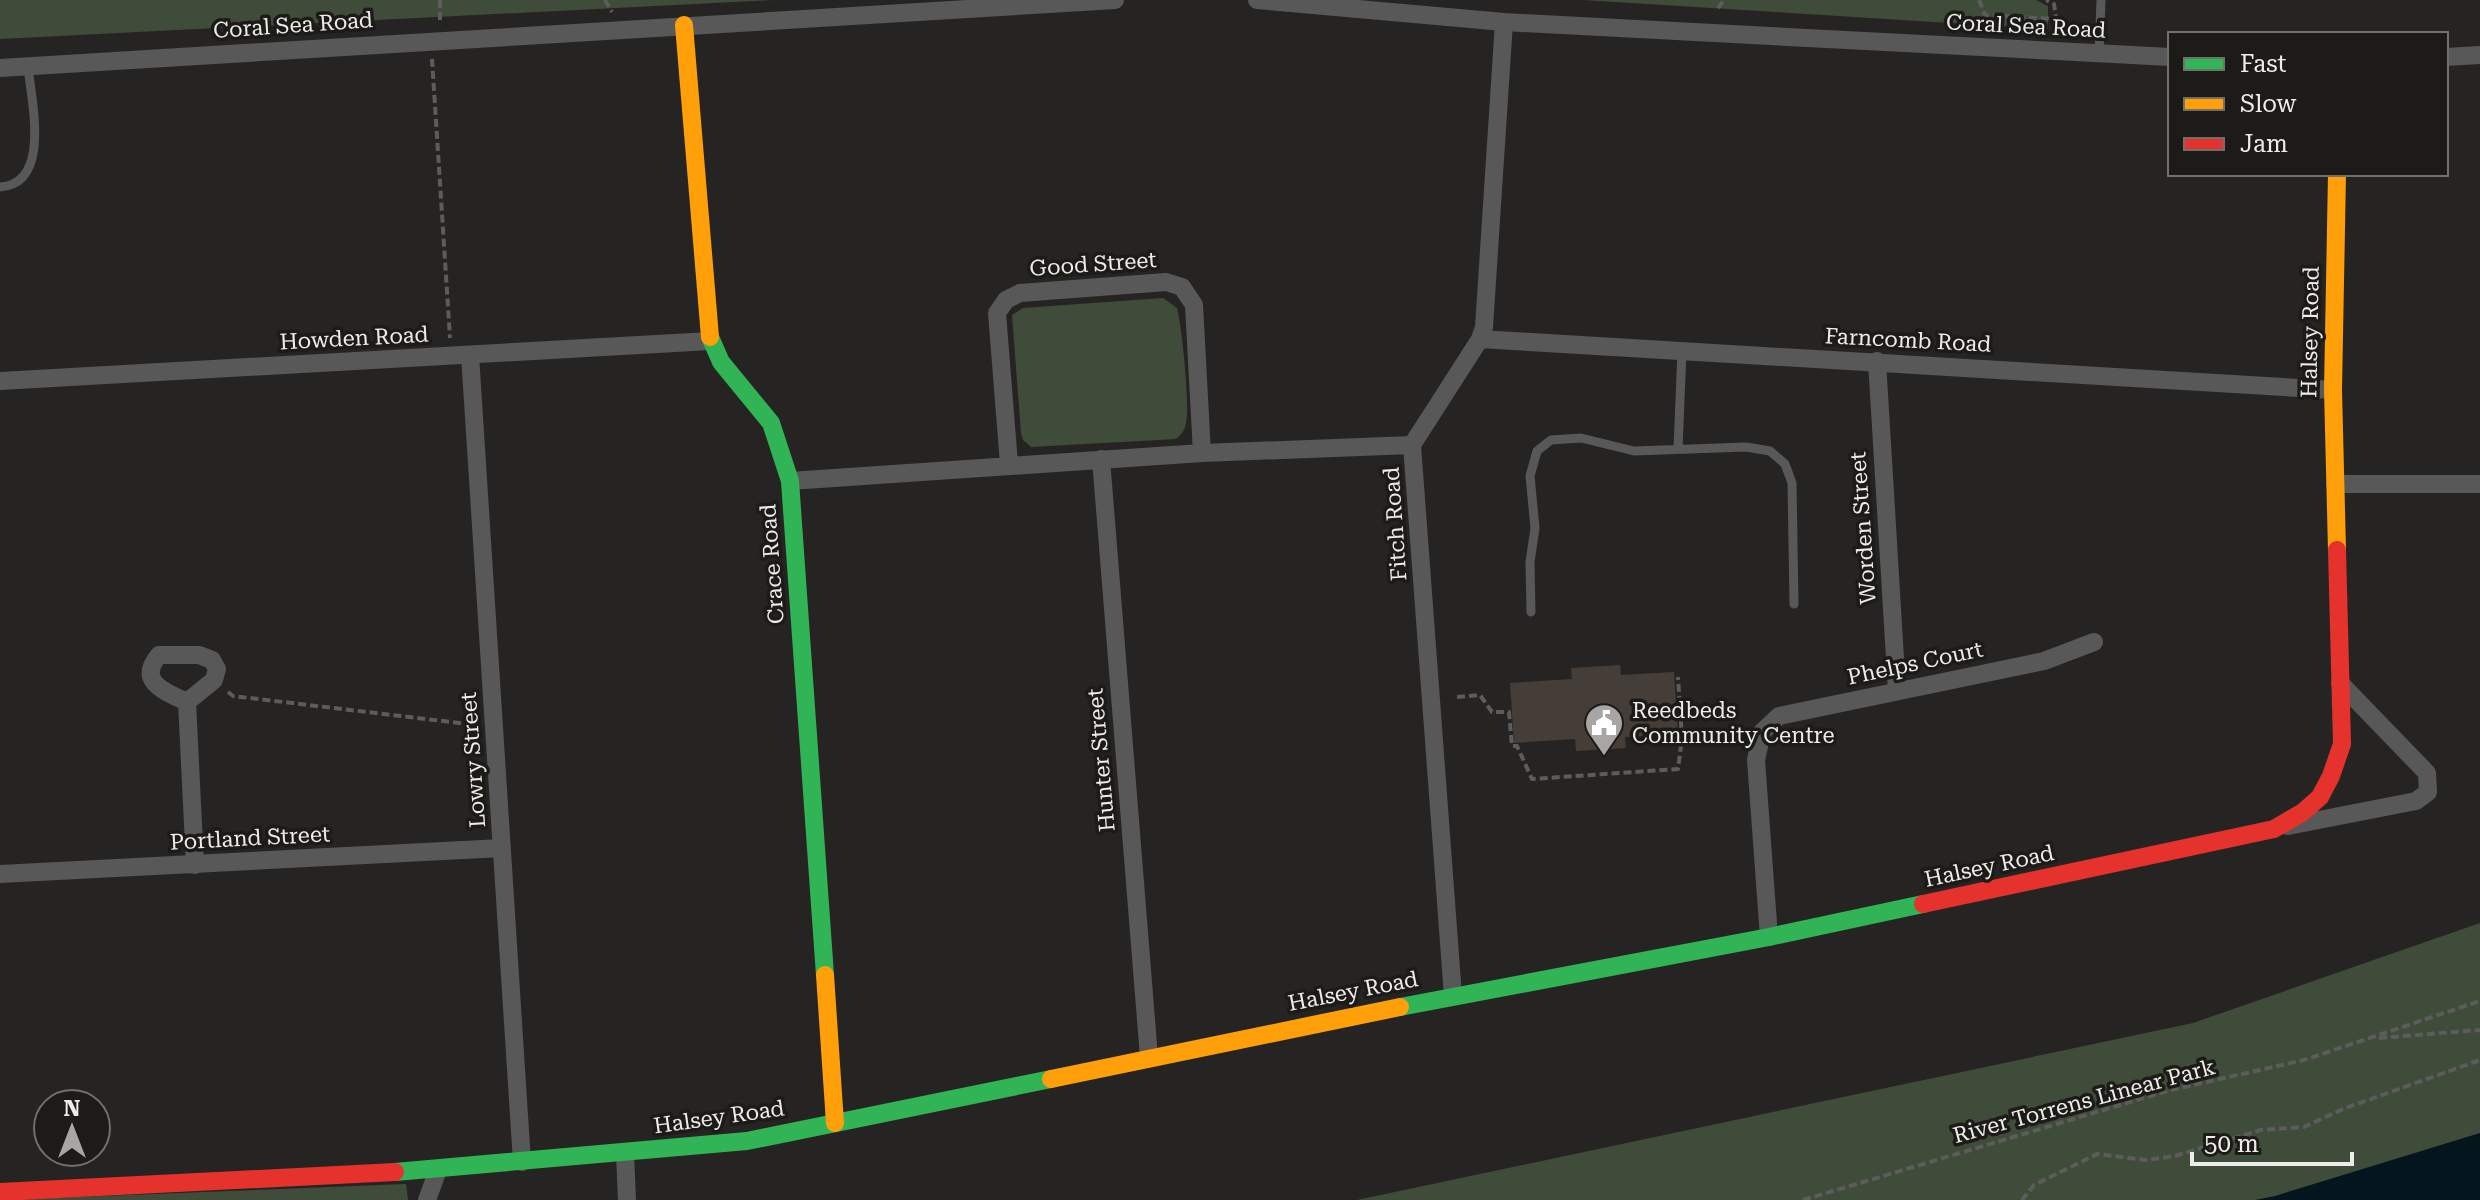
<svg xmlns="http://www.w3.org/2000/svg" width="2480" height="1200" font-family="'Roboto Serif',serif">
<rect width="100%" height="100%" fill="#262423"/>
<path fill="#3f4c39" d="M0,0H774L0,39Z
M1583,0H2036L2048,6V29Z
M1163,298L1177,308C1182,326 1190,407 1186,423C1185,430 1181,435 1176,439L1031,447L1023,440L1021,433L1012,315L1023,308Z
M2480,923V1200H1357L2193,1023Z
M406,1184L408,1200H0Z"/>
<path fill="#04151e" d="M2480,1133V1200H2255L2275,1196Z"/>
<path fill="#443d38" d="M1620,665L1621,675L1674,672L1678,734L1625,737L1626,748L1576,751L1575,739L1514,743L1510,683L1572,679L1571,668Z"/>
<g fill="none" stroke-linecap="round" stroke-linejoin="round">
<path stroke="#5d5c5c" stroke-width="4" stroke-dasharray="8 4" stroke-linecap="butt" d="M440,0V22
M605,0L612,12
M1979,0L1985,15L2056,19L2054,4L2046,0
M1718,8L1724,0
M432,59L450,338
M228,692L233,696L476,725
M1457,697L1480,695L1492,712H1509L1512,746H1517L1532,779L1678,769L1682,738L1678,677
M2379,1038L2480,1030
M1803,1200L2167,1091L2304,1060L2480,1001
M2022,1200L2034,1185L2097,1154L2146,1160L2175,1156L2261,1130L2304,1127L2343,1109L2480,1060"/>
<path stroke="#585858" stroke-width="9" d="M2099,54L2101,0
M0,187C52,184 31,100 28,66
M1678,449L1682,350
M1531,612L1530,562L1535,528L1530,476L1537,451L1551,440L1581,438L1634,451L1746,447L1770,451L1785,464L1792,483L1794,604"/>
<path stroke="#585858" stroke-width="18" d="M1257,0L1504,22L2170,57
M2446,57L2480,55
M0,68L1115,0
M1480,339L2333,390
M470,355L522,1162
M1877,361L1897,691
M0,381L710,341
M1101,459L1149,1057
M1009,464L997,313L1006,300L1020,293L1166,282L1182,287L1194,305L1202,453
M790,481L1202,453L1412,445
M2335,484H2480
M187,702C166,692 136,682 159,655H199L212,660L217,669L214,680L187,702L195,865
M2288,826L2416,801L2428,792L2427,773L2340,683
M0,874L502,848
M1769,937L1756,760L1762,732L1779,716L2044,661L2094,642
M1453,996L1412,445L1480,339L1484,327L1504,22
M625,1154L627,1200
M427,1200L438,1170"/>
<path stroke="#30b455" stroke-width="18" d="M710,337L721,362L771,423L790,481L825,975
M1400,1007L1769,937L1923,904
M395,1172L747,1141L1051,1079"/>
<path stroke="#ff9f0a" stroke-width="18" d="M684,25L710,337
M2337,174L2333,390L2337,550
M825,975L835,1123
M1051,1079L1400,1007"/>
<path stroke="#e5322d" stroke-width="18" d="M1923,904L2274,829L2303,812L2320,797L2331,776L2342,744L2337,550
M0,1192L395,1172"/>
</g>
<defs>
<symbol id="civic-pin" viewBox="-11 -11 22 30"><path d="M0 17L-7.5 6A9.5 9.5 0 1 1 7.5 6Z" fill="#a8a6a5" stroke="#1d1b18"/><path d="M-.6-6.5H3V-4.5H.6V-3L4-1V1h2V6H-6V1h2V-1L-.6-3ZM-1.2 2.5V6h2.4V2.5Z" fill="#fff"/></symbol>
</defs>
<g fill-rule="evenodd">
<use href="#civic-pin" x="1582" y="701" width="44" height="60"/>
</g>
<g text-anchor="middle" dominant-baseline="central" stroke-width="7" stroke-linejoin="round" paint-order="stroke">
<g font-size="22" fill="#eeeceb" stroke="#1d1b18">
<text transform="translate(293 25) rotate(-4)">Coral Sea Road</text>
<text transform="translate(2026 26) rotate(3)">Coral Sea Road</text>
<text transform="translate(1093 264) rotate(-4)">Good Street</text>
<text transform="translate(2310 332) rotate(-89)">Halsey Road</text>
<text transform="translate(354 338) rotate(-3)">Howden Road</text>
<text transform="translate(1908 340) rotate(3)">Farncomb Road</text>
<text transform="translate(1395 524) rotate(-94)">Fitch Road</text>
<text transform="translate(1863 528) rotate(-94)">Worden Street</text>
<text transform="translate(772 564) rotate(-94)">Crace Road</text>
<text transform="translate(1915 663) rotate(-12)">Phelps Court</text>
<text transform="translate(473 760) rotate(-94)">Lowry Street</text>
<text transform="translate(1101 760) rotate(-95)">Hunter Street</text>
<text transform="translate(250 838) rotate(-3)">Portland Street</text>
<text transform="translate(1989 866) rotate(-12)">Halsey Road</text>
<text transform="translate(1353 991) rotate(-11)">Halsey Road</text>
<text transform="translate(2084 1101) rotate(-15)">River Torrens Linear Park</text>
<text transform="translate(719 1117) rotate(-8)">Halsey Road</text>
</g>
<g font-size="22" fill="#eeeceb" stroke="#1d1b18" text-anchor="start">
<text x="1632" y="710">Reedbeds<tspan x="1632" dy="25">Community Centre</tspan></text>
</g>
</g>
<rect x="2168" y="32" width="280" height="144" fill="#1d1b18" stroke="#716f6c" stroke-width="2"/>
<rect x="2184" y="58" width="40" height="12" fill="#30b455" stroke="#716f6c" stroke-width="2"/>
<text x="2240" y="72" font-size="24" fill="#eeeceb">Fast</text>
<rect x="2184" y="98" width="40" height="12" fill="#ff9f0a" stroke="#716f6c" stroke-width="2"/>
<text x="2240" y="112" font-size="24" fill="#eeeceb">Slow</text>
<rect x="2184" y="138" width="40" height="12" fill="#e5322d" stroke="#716f6c" stroke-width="2"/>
<text x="2240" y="152" font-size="24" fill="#eeeceb">Jam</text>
<g transform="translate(72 1128)"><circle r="38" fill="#1d1b18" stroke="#716f6c" stroke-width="2"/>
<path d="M0-6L14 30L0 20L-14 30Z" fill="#a8a6a5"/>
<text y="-12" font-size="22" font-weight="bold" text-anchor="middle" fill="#eeeceb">N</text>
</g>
<path d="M2192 1152v12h160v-12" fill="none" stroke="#eeeceb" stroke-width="4"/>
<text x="2204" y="1152" font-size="24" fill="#eeeceb" stroke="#1d1b18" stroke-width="6" paint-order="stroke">50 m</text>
</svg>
